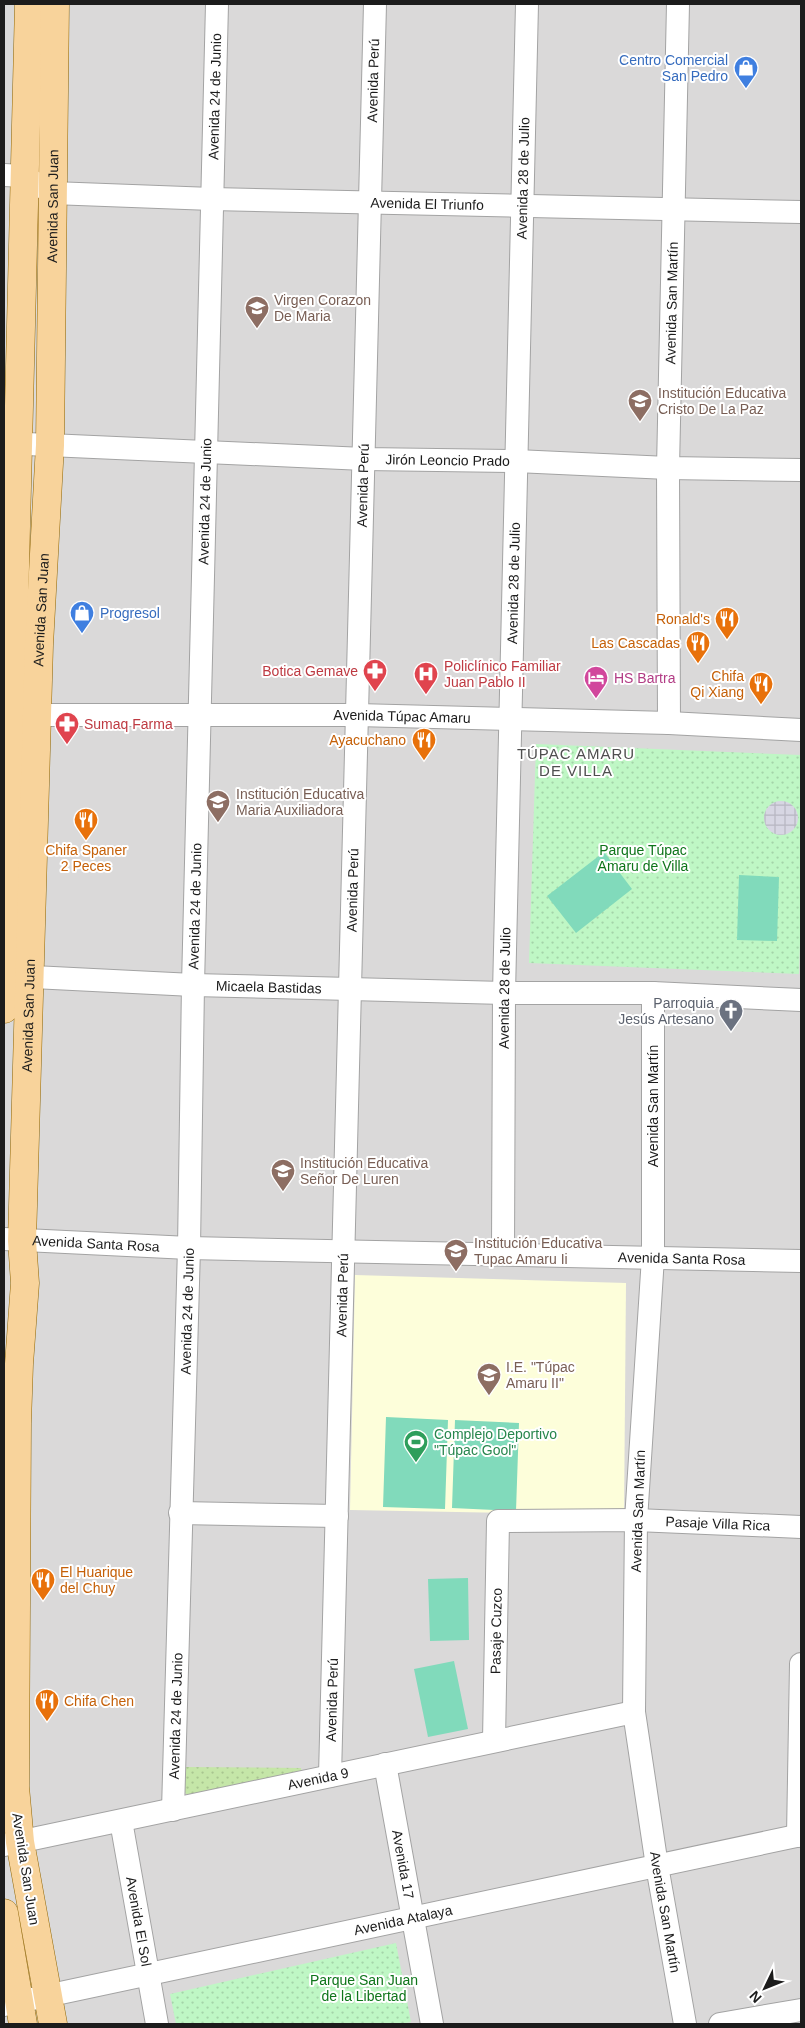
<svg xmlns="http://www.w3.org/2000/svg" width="805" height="2028" font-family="Helvetica,sans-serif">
<defs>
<pattern id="grass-dots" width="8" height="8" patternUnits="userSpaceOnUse" patternTransform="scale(1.25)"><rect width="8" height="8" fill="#c5e6a8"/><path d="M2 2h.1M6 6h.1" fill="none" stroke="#a9c590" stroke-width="1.8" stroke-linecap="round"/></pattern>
<pattern id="park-dots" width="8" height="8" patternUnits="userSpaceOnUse" patternTransform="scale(1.25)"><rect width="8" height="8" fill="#bff7c5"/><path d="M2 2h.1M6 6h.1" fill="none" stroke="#a4d3a9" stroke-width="1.8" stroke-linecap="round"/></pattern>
<pattern id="plaza-grid" width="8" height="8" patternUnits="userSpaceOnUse" patternTransform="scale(1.25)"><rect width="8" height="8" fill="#d7d6e3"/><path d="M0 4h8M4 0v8" fill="none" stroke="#b8b7c2"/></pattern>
</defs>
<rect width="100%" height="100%" fill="#edeae2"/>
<path fill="#dad9d9" d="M4,4H801V2024H4Z"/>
<path fill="#fdfeda" d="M355,1275L626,1283L624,1515L350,1510Z"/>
<path fill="url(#grass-dots)" d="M184,1767L301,1768L302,1774L193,1795L186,1794L183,1788Z"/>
<path fill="url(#park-dots)" d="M536,744L801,755V913L799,974L529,963Z
M396,1943L411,2022L401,2024H176L170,1994Z"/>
<path fill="#81dabb" d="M604,852L632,889L576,933L547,896Z
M739,875L779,877L777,941L737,940Z
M386,1417L448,1420L445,1509L383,1507Z
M455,1420L519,1423L516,1511L452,1508Z
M468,1578L469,1640L430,1641L428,1579Z
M454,1661L468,1729L428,1737L414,1669Z"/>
<path fill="url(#plaza-grid)" d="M764 818a17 17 0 1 1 34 0a17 17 0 1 1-34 0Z"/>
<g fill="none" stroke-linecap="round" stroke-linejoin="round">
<defs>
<g id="minor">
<path id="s1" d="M4,175L24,176L52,193L212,199L801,212"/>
<path id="s2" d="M4,443L364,459L516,461L668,468L801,470"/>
<path id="s3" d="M20,715H357L669,723L801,730"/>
<path id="s4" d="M669,723L668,468L678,4"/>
<path id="s5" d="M13,976L193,985L504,993H653L801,1000"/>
<path id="s6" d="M653,993V1257L636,1520L634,1712L657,1866L685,2024"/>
<path id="s7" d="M4,1239L189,1248L801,1261"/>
<path id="s8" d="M503,1253L504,993L527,4"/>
<path d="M180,1513L337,1516"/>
<path id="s9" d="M494,1741L498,1521L636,1520L801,1527"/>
<path id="s10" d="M385,1764L432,2024"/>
<path id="s11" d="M330,1776L375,4"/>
<path id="s12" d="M173,1810L189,1248L193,985L217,4"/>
<path id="s13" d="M121,1821L157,2024"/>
<path d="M798,1836L801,1664"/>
<path id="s14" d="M4,1845L634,1712"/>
<path id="s15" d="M4,2005L801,1835"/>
<path d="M720,2024L801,2010"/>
</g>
<g id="major">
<path d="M4,1009L29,4"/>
<path d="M4,1913L23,2024"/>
<path id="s16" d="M53,2024L20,1842L15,1787L17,1423L19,1364L25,1283L22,1241L39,645L50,445L55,4"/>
</g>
</defs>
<use href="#minor" stroke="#a3a3a3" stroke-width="24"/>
<use href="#major" stroke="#8f6605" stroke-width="29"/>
<use href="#minor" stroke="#fff" stroke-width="22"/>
<use href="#major" stroke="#f8d39b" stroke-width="28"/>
</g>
<defs>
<symbol id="shop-pin" viewBox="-11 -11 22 30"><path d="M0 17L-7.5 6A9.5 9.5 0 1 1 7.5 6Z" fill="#3f7fe0" stroke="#fff"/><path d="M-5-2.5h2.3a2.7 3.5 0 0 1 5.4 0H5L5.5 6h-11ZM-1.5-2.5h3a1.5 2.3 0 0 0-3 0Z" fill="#fff"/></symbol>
<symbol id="school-pin" viewBox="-11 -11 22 30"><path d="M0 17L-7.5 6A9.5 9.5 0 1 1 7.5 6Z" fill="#8d6e63" stroke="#fff"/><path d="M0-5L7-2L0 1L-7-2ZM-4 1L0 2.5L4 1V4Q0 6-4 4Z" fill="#fff"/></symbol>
<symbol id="restaurant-pin" viewBox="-11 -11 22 30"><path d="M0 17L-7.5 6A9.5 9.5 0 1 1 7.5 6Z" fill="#e8710a" stroke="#fff"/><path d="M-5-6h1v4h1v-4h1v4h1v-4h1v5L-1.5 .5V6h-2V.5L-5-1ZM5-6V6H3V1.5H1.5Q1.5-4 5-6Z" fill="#fff"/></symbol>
<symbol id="pharmacy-pin" viewBox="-11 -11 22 30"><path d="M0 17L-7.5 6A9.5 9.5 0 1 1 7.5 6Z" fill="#e0444e" stroke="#fff"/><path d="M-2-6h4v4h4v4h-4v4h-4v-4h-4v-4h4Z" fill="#fff"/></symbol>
<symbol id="hospital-pin" viewBox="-11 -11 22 30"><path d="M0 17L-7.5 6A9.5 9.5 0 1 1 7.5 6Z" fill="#e0444e" stroke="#fff"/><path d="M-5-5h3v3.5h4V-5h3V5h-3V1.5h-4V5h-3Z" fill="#fff"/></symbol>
<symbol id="hotel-pin" viewBox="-11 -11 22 30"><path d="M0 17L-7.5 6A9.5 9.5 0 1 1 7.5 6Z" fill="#d1479c" stroke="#fff"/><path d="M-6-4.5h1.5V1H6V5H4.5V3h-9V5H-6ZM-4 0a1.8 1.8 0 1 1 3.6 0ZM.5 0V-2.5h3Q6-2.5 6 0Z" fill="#fff"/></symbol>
<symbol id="church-pin" viewBox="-11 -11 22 30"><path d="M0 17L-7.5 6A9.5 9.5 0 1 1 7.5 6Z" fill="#6b7280" stroke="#fff"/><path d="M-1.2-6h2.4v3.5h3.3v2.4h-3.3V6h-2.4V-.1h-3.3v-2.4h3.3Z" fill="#fff"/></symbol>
<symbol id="stadium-pin" viewBox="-11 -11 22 30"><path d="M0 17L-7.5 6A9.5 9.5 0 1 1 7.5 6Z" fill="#2e9e5b" stroke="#fff"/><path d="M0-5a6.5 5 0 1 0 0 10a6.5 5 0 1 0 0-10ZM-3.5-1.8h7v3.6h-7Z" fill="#fff"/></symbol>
</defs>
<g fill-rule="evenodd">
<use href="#shop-pin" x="732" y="54" width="28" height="38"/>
<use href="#school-pin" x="243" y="294" width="28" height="38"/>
<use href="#school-pin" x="626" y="387" width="28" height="38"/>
<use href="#shop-pin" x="68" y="599" width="28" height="38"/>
<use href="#restaurant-pin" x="713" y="605" width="28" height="38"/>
<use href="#restaurant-pin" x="684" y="629" width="28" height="38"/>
<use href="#pharmacy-pin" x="361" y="657" width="28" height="38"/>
<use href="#hospital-pin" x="412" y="660" width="28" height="38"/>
<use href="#hotel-pin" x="582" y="664" width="28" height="38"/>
<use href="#restaurant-pin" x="747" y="670" width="28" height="38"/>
<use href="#pharmacy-pin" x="53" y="710" width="28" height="38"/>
<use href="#restaurant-pin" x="410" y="726" width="28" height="38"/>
<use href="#school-pin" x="204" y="788" width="28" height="38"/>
<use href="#restaurant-pin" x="72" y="806" width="28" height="38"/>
<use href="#church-pin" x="717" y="997" width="28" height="38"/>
<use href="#school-pin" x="269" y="1157" width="28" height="38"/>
<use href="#school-pin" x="442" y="1237" width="28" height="38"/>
<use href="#school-pin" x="475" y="1361" width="28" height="38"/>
<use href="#stadium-pin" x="402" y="1428" width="28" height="38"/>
<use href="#restaurant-pin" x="29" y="1566" width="28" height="38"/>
<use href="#restaurant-pin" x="33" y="1687" width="28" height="38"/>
</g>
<g text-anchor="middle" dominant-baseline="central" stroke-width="4" stroke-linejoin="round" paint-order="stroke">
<g font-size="14" fill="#366cbe" stroke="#fff" text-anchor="end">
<text x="728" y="60">Centro Comercial<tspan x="728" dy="16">San Pedro</tspan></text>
<text x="100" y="613" text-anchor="start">Progresol</text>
</g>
<g font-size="14" fill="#1c1c1c" stroke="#fff">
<text stroke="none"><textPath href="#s11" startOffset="1696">Avenida Perú</textPath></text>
<text stroke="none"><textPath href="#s12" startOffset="1714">Avenida 24 de Junio</textPath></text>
<text stroke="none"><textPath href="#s8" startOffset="1075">Avenida 28 de Julio</textPath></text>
<text stroke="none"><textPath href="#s1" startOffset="428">Avenida El Triunfo</textPath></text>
<text stroke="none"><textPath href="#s16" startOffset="1822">Avenida San Juan</textPath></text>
<text stroke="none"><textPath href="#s4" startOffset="420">Avenida San Martín</textPath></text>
<text stroke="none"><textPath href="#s2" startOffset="444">Jirón Leoncio Prado</textPath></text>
<text stroke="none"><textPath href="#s11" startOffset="1291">Avenida Perú</textPath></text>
<text stroke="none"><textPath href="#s12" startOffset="1309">Avenida 24 de Junio</textPath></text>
<text stroke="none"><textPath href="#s8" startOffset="670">Avenida 28 de Julio</textPath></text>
<text stroke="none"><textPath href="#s16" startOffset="1418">Avenida San Juan</textPath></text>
<text stroke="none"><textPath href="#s3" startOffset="382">Avenida Túpac Amaru</textPath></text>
<text stroke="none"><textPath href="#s11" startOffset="886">Avenida Perú</textPath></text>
<text stroke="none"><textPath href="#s12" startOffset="904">Avenida 24 de Junio</textPath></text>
<text stroke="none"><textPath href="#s5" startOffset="256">Micaela Bastidas</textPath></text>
<text stroke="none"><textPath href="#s8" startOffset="265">Avenida 28 de Julio</textPath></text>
<text stroke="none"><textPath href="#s16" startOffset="1012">Avenida San Juan</textPath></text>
<text transform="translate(653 1106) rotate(-90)">Avenida San Martín</text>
<text stroke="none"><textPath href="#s7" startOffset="92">Avenida Santa Rosa</textPath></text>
<text stroke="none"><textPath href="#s7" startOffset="678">Avenida Santa Rosa</textPath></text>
<text stroke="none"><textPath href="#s11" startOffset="481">Avenida Perú</textPath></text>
<text stroke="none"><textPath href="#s12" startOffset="499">Avenida 24 de Junio</textPath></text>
<text transform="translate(638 1511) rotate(-88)">Avenida San Martín</text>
<text stroke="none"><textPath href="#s9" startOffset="440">Pasaje Villa Rica</textPath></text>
<text stroke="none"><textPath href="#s9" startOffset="110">Pasaje Cuzco</textPath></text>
<text stroke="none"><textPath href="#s11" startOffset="76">Avenida Perú</textPath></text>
<text stroke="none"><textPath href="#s12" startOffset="94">Avenida 24 de Junio</textPath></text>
<text stroke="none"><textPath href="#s14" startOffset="321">Avenida 9</textPath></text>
<text stroke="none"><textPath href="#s10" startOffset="102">Avenida 17</textPath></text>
<text transform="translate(26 1869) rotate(81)">Avenida San Juan</text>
<text stroke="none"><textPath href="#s6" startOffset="922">Avenida San Martín</textPath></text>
<text stroke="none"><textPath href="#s15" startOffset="408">Avenida Atalaya</textPath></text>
<text stroke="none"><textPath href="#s13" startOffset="102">Avenida El Sol</textPath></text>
</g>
<g font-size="14" fill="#785e54" stroke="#fff" text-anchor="start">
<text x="274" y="300">Virgen Corazon<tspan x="274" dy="16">De Maria</tspan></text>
<text x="658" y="393">Institución Educativa<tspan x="658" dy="16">Cristo De La Paz</tspan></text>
<text x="236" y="794">Institución Educativa<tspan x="236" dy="16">Maria Auxiliadora</tspan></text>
<text x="300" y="1163">Institución Educativa<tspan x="300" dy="16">Señor De Luren</tspan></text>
<text x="474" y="1243">Institución Educativa<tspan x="474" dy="16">Tupac Amaru Ii</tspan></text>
<text x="506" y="1367">I.E. "Túpac<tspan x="506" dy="16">Amaru II"</tspan></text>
</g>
<g font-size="14" fill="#c56008" stroke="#fff" text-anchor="end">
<text x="710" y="619">Ronald's</text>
<text x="680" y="643">Las Cascadas</text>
<text x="744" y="676">Chifa<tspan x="744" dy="16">Qi Xiang</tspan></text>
<text x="406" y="740">Ayacuchano</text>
<text x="86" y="850" text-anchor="middle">Chifa Spaner<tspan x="86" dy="16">2 Peces</tspan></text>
<text x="60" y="1572" text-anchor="start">El Huarique<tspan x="60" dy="16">del Chuy</tspan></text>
<text x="64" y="1701" text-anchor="start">Chifa Chen</text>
</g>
<g font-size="14" fill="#be3a42" stroke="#fff" text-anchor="start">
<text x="444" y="666">Policlínico Familiar<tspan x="444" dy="16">Juan Pablo II</tspan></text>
<text x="358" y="671" text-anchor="end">Botica Gemave</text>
<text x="84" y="724">Sumaq Farma</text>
</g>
<g font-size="14" fill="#b23c85" stroke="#fff" text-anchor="start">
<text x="614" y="678">HS Bartra</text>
</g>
<g font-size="14" fill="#0e751a" stroke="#fff">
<text x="643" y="850">Parque Túpac<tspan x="643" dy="16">Amaru de Villa</tspan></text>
<text x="364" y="1980">Parque San Juan<tspan x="364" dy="16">de la Libertad</tspan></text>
</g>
<g font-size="14" fill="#5b616d" stroke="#fff" text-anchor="end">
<text x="714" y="1003">Parroquia<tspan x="714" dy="16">Jesús Artesano</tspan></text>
</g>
<g font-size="14" fill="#27864d" stroke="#fff" text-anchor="start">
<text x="434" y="1434">Complejo Deportivo<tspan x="434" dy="16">"Túpac Gool"</tspan></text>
</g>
<g font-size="15" letter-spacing="1" fill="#4f4f4f" stroke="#fff">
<text x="576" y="753">TÚPAC AMARU<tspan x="576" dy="17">DE VILLA</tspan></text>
</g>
</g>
<rect width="805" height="2028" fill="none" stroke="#1c1c1c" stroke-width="10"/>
<g transform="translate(765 1988) rotate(227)" stroke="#ffffff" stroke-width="4" paint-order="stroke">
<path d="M0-4L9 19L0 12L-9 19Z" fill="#1c1c1c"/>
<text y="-8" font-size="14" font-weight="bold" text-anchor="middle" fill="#1c1c1c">N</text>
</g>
</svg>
